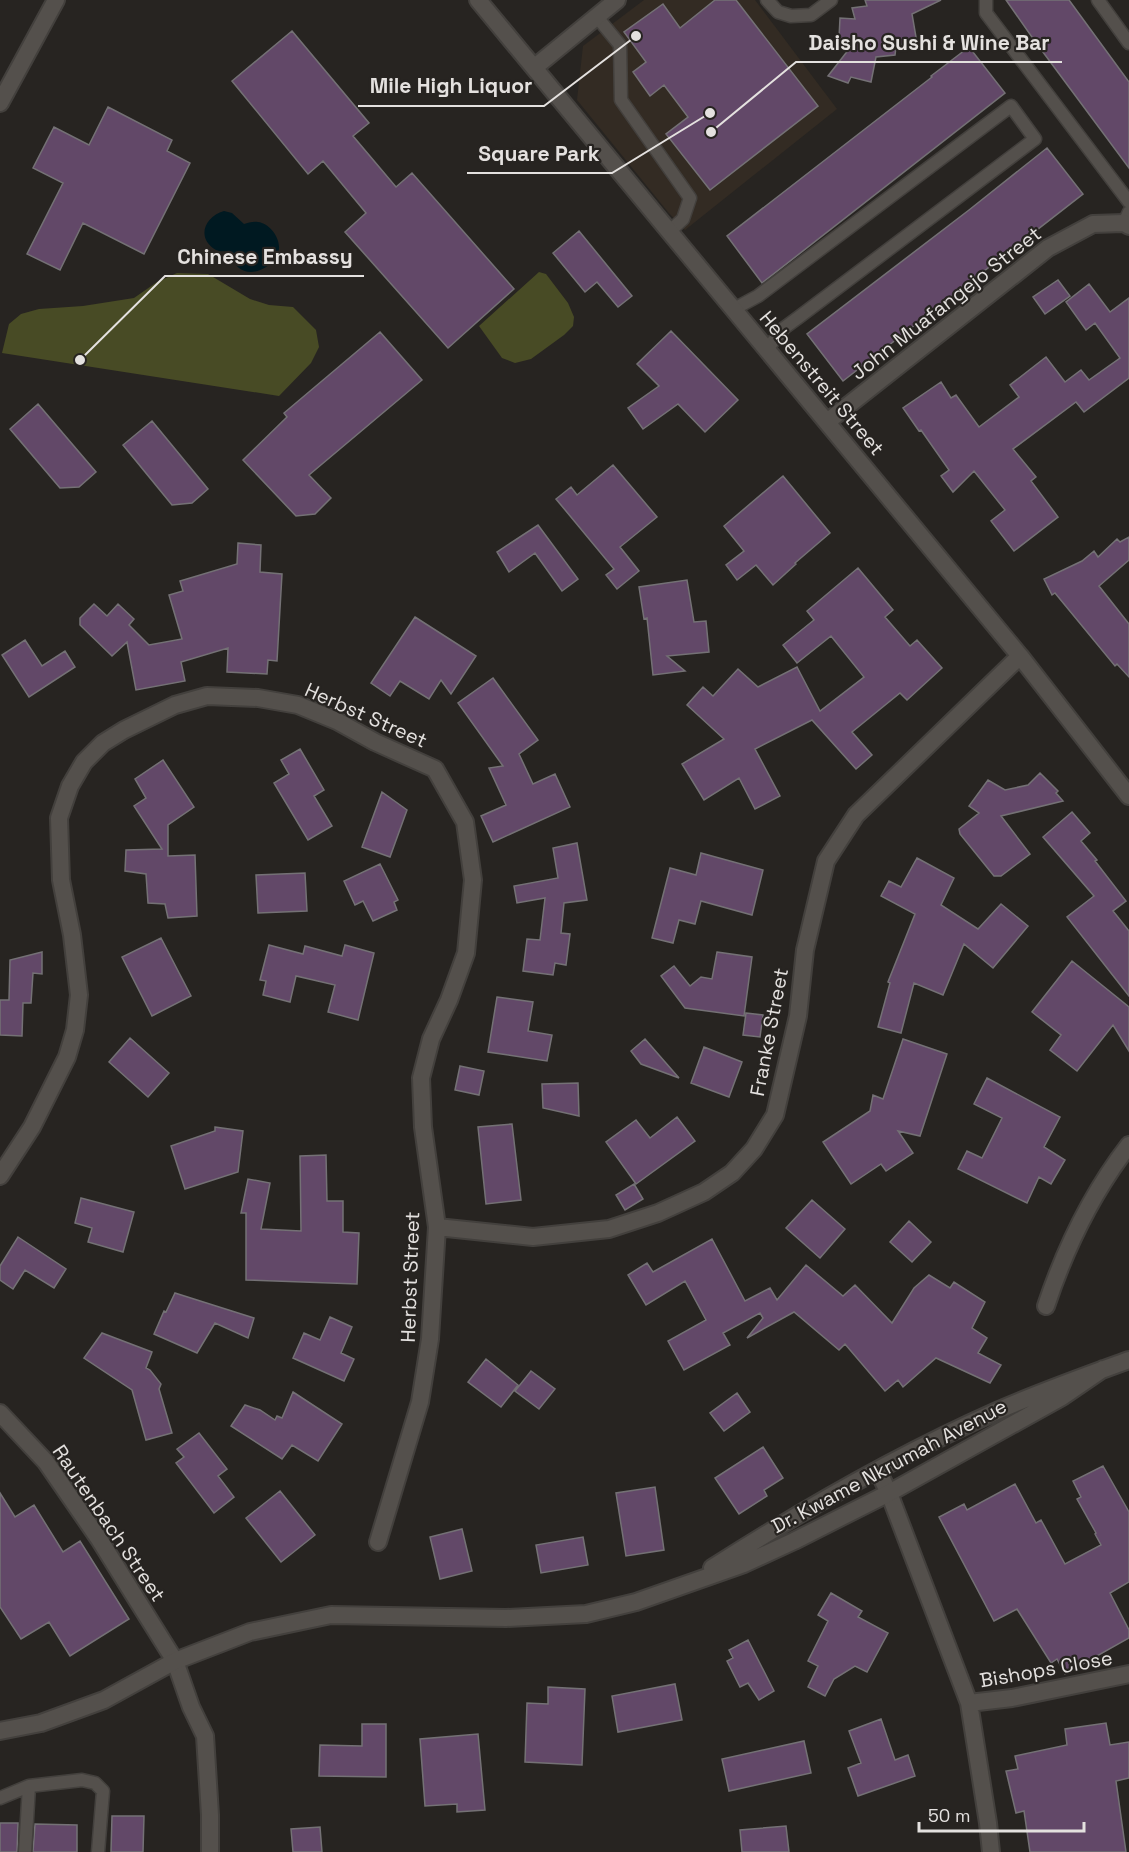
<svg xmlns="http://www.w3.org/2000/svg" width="1129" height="1852" font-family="'Space Grotesk',sans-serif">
<rect width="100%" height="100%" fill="#272421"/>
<path fill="#332b23" d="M644,0H755L837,109L685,230L668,212L577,100L583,46Z"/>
<path fill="#484b25" d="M539,272L546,274L568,303L574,317L573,326L564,335L531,359L515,363L502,358L479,326Z
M177,273L208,274L250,299L269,305L293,307L316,330L319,347L311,363L279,396L2,353L9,324L21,314L39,309L83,306L134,298L157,282Z"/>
<path fill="#001921" d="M224,211L232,213L244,224C248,223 253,221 258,222C269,223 280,237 279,249C277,265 253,279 239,268C235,265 232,257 230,252C225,251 220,252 216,250C196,238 204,217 224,211Z"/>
<path fill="#624868" stroke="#747175" stroke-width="1.5" d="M715,0H736L818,106L710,190L666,134L688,117L664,85L650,96L633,72L646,62L624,32L663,4L680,28Z
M865,0H941L912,14L916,37L896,47L895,55L876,57L871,82L851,77L848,83L828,76L853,44L839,38L840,18L855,19L852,8L867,6Z
M1006,0H1069L1129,82V168L1034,40Z
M292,31L369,123L353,136L396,187L412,173L514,289L448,348L345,232L366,213L323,161L308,174L232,81Z
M969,47L1005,93L762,283L727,236L932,77L931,76Z
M108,107L172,140L167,151L190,163L144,254L83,223L60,270L27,254L63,183L33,168L54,127L89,145Z
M1047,148L1083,194L843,381L807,334L969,210Z
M579,231L632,296L618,307L597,282L585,292L553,253Z
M1058,280L1070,296L1045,314L1033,297Z
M1089,284L1110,312L1129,298V378L1084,412L1076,402L1013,449L1036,477L1031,481L1058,517L1014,551L991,521L1005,510L974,471L953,492L941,476L949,470L921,430L919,431L903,408L941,382L951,398L956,395L979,427L1019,397L1010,385L1046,357L1065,382L1081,370L1089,380L1120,358L1095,323L1086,330L1066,302Z
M671,331L738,400L705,432L678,404L643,429L628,408L659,386L637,364Z
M380,332L422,380L309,475L331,498L315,514L296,516L243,460L287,417L284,413Z
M38,404L96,472L79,487L60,488L10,429Z
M152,421L208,489L192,503L172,505L123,445Z
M613,465L657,517L620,547L639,571L617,589L606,575L614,569L556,499L571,487L577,495Z
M783,476L830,533L795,563L796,564L773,585L756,565L737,580L726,565L744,551L724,526Z
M538,525L578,579L562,591L535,553L509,572L497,552Z
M1129,537V560L1099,586L1129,624V677L1117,664L1115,666L1055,593L1052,595L1044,579L1082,561L1094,551L1098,557L1117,539L1120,542Z
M238,543L261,545L260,572L282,574L277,661L268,660L267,674L227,672L228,648L181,662L185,681L136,690L127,642L112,656L80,625V618L94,604L107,616L118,604L134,619L129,625L149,645L182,639L169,595L183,591L180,581L237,564Z
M858,568L893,610L885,617L910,646L917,640L942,668L907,700L900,693L852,732L872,755L856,769L812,720L755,749L780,796L755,809L739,778L704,800L682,764L724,739L687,705L703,687L713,696L738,669L758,687L797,667L820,711L864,677L831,636L797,663L783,645L814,620L807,611Z
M687,580L694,622L706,621L709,652L667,656L685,671L653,675L647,618L644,619L639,587Z
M415,617L476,656L451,694L441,680L429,699L400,681L390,696L371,683Z
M25,640L42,666L65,651L75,667L29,697L2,655Z
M493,678L538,740L519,754L533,784L555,774L570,807L493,842L481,816L506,805L489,768L503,766L458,703Z
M300,749L324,790L314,796L332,826L308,840L274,783L289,774L281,760Z
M163,760L194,807L168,825V856L195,855L197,916L168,918L165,904L148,903L146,874L125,871L126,850L162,849L134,806L146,798L135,779Z
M1040,773L1058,791L1056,793L1063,801L1001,816L1030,854L1001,876H994L960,834L959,829L979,813L969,806L988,780L1005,790L1028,785Z
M382,792L407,810L390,857L362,847Z
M1072,812L1090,833L1081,841L1097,860L1095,861L1126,901L1113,911L1129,931V996L1067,917L1094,896L1043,837Z
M577,843L587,900L564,903L561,933L570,934L566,965L555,963L553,975L523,971L527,939L540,940L545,898L517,903L514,886L558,878L553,848Z
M701,853L763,870L752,915L701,901L695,924L679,920L673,943L652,938L670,868L696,875Z
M917,858L954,878L941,905L978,929L1001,904L1028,926L993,968L964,944L943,995L914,983L901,1033L878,1027L890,983L888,982L915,914L881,896L889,881L901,887Z
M380,864L398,900L394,902L397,910L373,921L363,901L355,905L344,881Z
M305,873L307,911L258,913L256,875Z
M161,938L191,996L152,1016L122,957Z
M269,945L303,954L305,946L342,956L345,945L374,953L358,1020L328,1012L335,985L296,976L290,1002L263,995L266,981L260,980Z
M42,952V974L33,973L31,1003H23L22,1036L0,1035V1000H9L10,960Z
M717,952L752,957L744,1016L685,1008L661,976L674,966L690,986L701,977L712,979Z
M1072,961L1129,1007V1051L1113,1025L1077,1071L1050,1050L1061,1035L1032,1012Z
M497,997L533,1002L528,1031L552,1035L547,1061L488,1052Z
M746,1013L763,1015L760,1037L743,1035Z
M130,1038L169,1073L148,1097L109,1062Z
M645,1039L679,1078L641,1064L631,1051Z
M903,1039L947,1054L920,1136L898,1131L913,1153L886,1171L881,1164L851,1184L823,1142L870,1111L873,1095L883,1099Z
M704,1047L742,1062L729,1097L691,1083Z
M460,1066L484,1071L479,1095L455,1090Z
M987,1078L1060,1117L1044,1147L1065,1160L1051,1184L1039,1177L1027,1203L958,1169L967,1151L982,1158L1002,1118L974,1104Z
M578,1083L579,1116L543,1108L542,1084Z
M677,1117L695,1141L636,1184L606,1142L636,1120L650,1138Z
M512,1124L521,1200L486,1204L478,1127Z
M215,1127L243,1131L238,1172L185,1189L171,1146L215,1131Z
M326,1155L327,1201H343V1232L359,1233L357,1284L246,1280V1213H241L248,1179L270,1183L261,1229L301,1231L300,1156Z
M634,1184L643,1199L625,1210L616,1195Z
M81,1198L134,1212L123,1252L88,1242L92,1228L75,1223Z
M812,1200L845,1229L820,1258L786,1228Z
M909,1221L931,1242L912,1262L890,1242Z
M18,1237L66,1269L54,1288L25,1270L13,1289L0,1280V1266Z
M712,1239L745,1301L770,1288L777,1300L806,1265L843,1296L855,1285L892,1323L914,1288L929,1275L950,1288L954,1282L985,1302L972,1328L987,1338L978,1353L1001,1365L990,1383L936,1358L903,1387L898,1380L885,1391L845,1344L839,1350L794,1312L747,1338L763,1318L760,1313L723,1333L730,1345L684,1370L668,1341L706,1320L685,1281L646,1305L628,1275L647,1263L653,1272Z
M175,1293L254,1318L248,1338L215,1323L197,1353L154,1334L164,1311L166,1312Z
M330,1317L352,1327L341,1353L354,1359L344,1381L293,1358L304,1333L320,1340Z
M102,1333L152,1352L146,1368L150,1370L161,1384L159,1389L172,1433L146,1440L132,1390L84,1358Z
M486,1359L518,1385L501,1407L468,1382Z
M531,1371L555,1389L539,1409L515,1391Z
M293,1392L342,1424L318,1461L292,1445L282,1459L231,1426L245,1405L260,1410L275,1420L277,1416L282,1418Z
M737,1393L750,1412L724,1431L710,1413Z
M199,1433L227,1469L218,1476L234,1497L214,1513L176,1463L184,1457L177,1449Z
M763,1447L783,1478L764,1490L767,1496L739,1514L715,1478Z
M1103,1466L1129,1512V1582L1110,1593L1129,1630V1638L1065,1674L1057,1659L1051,1663L1017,1609L994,1621L939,1517L964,1504L967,1510L1015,1484L1036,1523L1041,1520L1065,1564L1101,1545L1095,1534L1096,1533L1077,1499L1081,1497L1073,1481Z
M655,1487L664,1550L626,1556L616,1493Z
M280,1491L315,1535L281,1562L246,1518Z
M0,1493L15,1517L34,1505L63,1552L80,1541L129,1619L70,1656L49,1622L21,1639L0,1607Z
M462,1529L472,1571L440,1579L430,1537Z
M583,1537L588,1565L541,1573L536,1545Z
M831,1593L862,1611L858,1617L888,1633L867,1672L855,1666L834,1679L825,1696L808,1687L818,1666L808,1661L828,1621L818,1615Z
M748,1640L774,1691L759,1700L748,1683L740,1687L727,1661L733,1658L729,1650Z
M675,1684L682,1720L618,1732L612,1696Z
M548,1687L585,1689L582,1765L525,1762L527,1703L548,1704Z
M881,1719L895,1760L908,1755L915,1776L858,1796L848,1768L861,1763L849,1731Z
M1106,1723L1110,1745L1129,1742V1778L1116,1781L1126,1852H1030L1024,1811L1016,1813L1006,1771L1018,1769L1015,1756L1067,1745L1065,1729Z
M362,1724H386V1777L319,1776L320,1745L362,1746Z
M478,1734L485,1810L457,1812V1804L425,1806L420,1739Z
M804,1741L811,1773L729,1791L722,1759Z
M112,1816H144L143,1852H111Z
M0,1823H18L17,1852H0Z
M35,1824L77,1825V1852H33Z
M786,1826L789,1852H742L740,1830Z
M320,1827L322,1852H293L291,1829Z"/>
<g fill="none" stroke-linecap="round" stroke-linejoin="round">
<defs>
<path id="service" d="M767,0L778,12L791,16L811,15L831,0
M986,0V13L1129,202
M1098,0L1129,43
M597,17L620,45L621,100L690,198L683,219L670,231
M1124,223L1129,212
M734,309L758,296L1011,106L1035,139L799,317L784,328L767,349
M0,1798L29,1786L82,1780L95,1783L103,1791L98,1852
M25,1852L29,1786"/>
<path id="minor" d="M478,0L1020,656L1129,796
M535,67L617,0
M0,103L56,0
M827,422L1048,248L1093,224L1124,223L1129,226
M0,1176L32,1127L67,1057L75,1030L79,995L72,935L61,880L59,818L70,786L84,762L103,743L124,730L175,705L207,696L258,698L298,705L337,721L375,742L435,769L465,822L473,880L466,953L449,1000L431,1039L421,1078L423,1127L437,1227L430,1339L420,1402L378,1542
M437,1227L533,1237L609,1229L658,1213L704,1192L732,1173L754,1149L775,1115L798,1016L805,950L826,861L856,815L1020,656
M1046,1306C1065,1249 1092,1193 1129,1145
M0,1413L46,1462L99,1539L175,1661L191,1707L205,1736L210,1815V1852
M878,1471L889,1493L969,1703L988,1823L991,1852
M969,1703L1012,1698L1129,1674"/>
<path id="tertiary" d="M712,1568C801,1511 900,1454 997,1411C1040,1392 1085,1376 1129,1360
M0,1731L41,1723L104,1700L175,1661L250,1632L331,1615L506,1618L586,1614L636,1602L744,1564L794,1541L889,1493L1062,1397L1103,1369"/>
</defs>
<use href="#service" stroke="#43403d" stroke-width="15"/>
<use href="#minor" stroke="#43403d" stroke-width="20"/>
<use href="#tertiary" stroke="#43403d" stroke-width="20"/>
<use href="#service" stroke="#54504c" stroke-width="12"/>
<use href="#minor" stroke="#54504c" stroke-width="16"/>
<use href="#tertiary" stroke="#54504c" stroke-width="16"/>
</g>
<g text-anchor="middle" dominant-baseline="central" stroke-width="4.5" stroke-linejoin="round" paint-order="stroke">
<g font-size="20" fill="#e4e1df" stroke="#272421">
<text transform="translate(946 303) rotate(-38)">John Muafangejo Street</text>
<text transform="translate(822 383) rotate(50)">Hebenstreit Street</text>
<text transform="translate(366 715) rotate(24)">Herbst Street</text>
<text transform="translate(769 1032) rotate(-79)">Franke Street</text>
<text transform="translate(410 1277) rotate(-88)">Herbst Street</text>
<text transform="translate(889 1466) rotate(-28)">Dr. Kwame Nkrumah Avenue</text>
<text transform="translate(109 1523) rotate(56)">Rautenbach Street</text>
<text transform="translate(1046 1669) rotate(-10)">Bishops Close</text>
</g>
</g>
<path fill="none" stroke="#e4e1df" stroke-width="2" d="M711 132L796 62H1062M636 36L544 106H358M710 113L612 173H467M80 360L165 276H364"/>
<g fill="#e4e1df" stroke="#272421" stroke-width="2">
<circle cx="711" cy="132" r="6"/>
<circle cx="636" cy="36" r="6"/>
<circle cx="710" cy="113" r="6"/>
<circle cx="80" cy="360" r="6"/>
</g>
<g font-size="21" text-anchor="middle" font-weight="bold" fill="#e4e1df" stroke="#272421" stroke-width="4.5" stroke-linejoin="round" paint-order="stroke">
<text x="929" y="50">Daisho Sushi &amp; Wine Bar</text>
<text x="451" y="93">Mile High Liquor</text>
<text x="539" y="161">Square Park</text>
<text x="265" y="264">Chinese Embassy</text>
</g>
<path d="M919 1822v9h165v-9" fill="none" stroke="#e4e1df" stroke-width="3"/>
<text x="928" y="1822" font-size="18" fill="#e4e1df" stroke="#272421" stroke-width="4.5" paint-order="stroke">50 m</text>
</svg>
